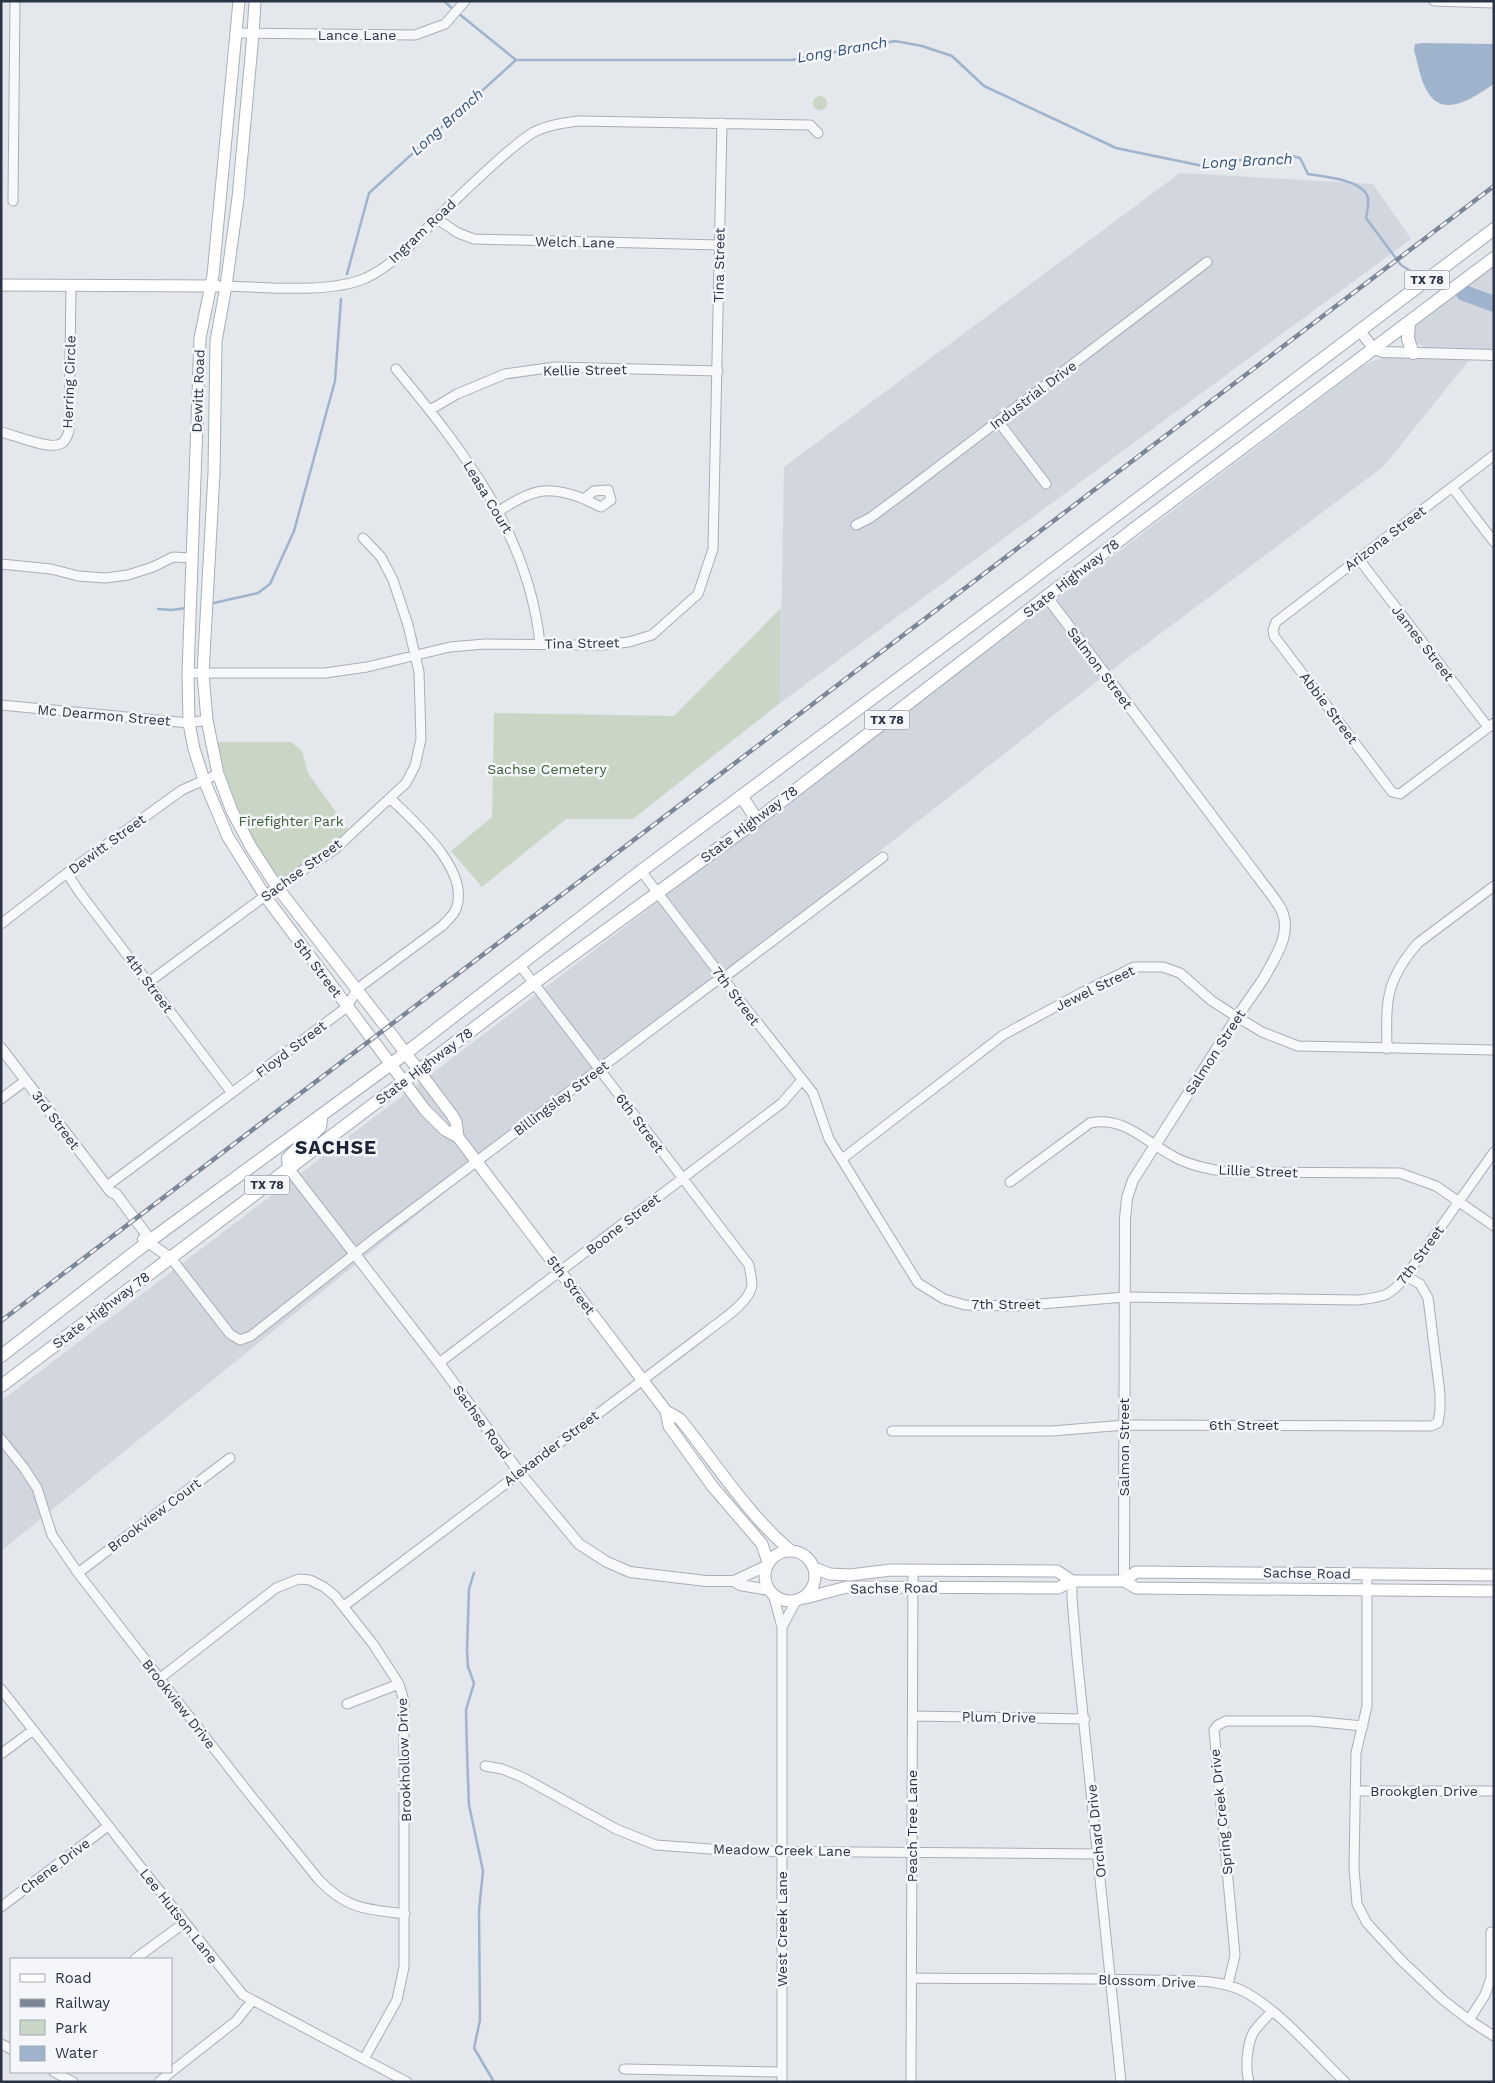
<svg xmlns="http://www.w3.org/2000/svg" width="1495" height="2083" font-family="'Work Sans',sans-serif">
<rect width="100%" height="100%" fill="#e4e7ec"/>
<path fill="#d2d6de" d="M1180,173L1373,184L1411,239L780,703L784,467Z
M1494,266V349H1428L1414,342V327Z
M1389,357L1470,359L1384,466L1105,675L481,1163L1,1551V1401L1363,366L1375,360Z"/>
<path fill="#c9d6c5" d="M813 103a7 7 0 1 1 14 0a7 7 0 1 1-14 0Z
M781,608L780,703L633,819H566L482,887L451,851L492,817L494,713L674,716Z
M216,742H291L302,751L308,773L348,829L332,847L278,879C246,832 230,796 216,742Z"/>
<path fill="#9fb4cc" d="M1424,43L1494,44V84C1474,97 1443,120 1427,91C1420,79 1418,63 1414,50L1415,44Z"/>
<g fill="none" stroke-linecap="round" stroke-linejoin="round">
<path stroke="#9fb4cc" stroke-width="2.5" d="M444,1L454,10
M458,13L516,60
M347,274L369,193L516,60H792L895,41L922,46L952,56L984,86L1116,148L1203,166L1240,160L1292,156L1300,158L1308,174C1323,176 1364,180 1368,198C1369,204 1367,212 1366,218L1401,265L1415,274
M209,604L258,593L270,584L294,531L335,381L341,299
M158,609L171,610L187,608
M474,1573L469,1589L467,1650L468,1667L474,1683L466,1710L467,1752L469,1805L483,1871L479,1910L480,2020L474,2048L494,2082"/>
<path stroke="#9fb4cc" stroke-width="16" d="M1464,293L1494,304"/>
<defs>
<path id="minor" d="M1434,1L1494,3
M237,33L415,35L445,24L465,1
M13,201L15,1
M437,219L458,233L474,239L720,245
M226,286C267,287 329,294 366,278C394,265 416,239 438,217C457,198 476,180 496,162C508,152 520,140 534,132C548,125 563,123 578,121L810,125L818,133
M396,369C464,451 529,535 540,644
M430,410L457,394L505,374L555,367L718,371
M998,421L1046,484
M1,432C14,435 49,450 60,444C66,442 67,436 69,431L71,286
M1494,455L1276,622L1273,630L1274,636L1392,792L1400,794L1494,723
M1452,487L1494,542
M608,490L611,500L601,507L584,499L594,491Z
M499,511C531,490 547,484 584,499
M856,525L870,518L905,492L1207,262
M1358,558L1488,727
M1,564L51,569L78,576L105,578L128,575L153,567L173,557L192,558
M188,673H325L367,667L450,647L485,644L603,645L629,642L652,635L698,594L713,549L722,123
M1,705L189,723L207,720
M641,871L749,1012L813,1093L829,1139L918,1283L944,1299L965,1305L1017,1306L1125,1297L1358,1300C1383,1297 1390,1297 1406,1276L1494,1152
M67,873L80,893L232,1093
M1,924L67,873L182,790L218,774
M149,982L277,887L334,850L406,783L415,766L421,739L419,672L415,655L408,625L393,580L381,557L363,538
M1387,1049C1386,1001 1385,981 1418,943L1494,886
M1,1099L26,1080
M842,1159L1003,1035L1081,993L1134,967H1163L1180,973L1212,1001L1237,1017L1262,1032L1298,1046L1494,1050
M1010,1182L1090,1123C1123,1116 1144,1140 1171,1155C1187,1165 1208,1169 1227,1172L1400,1173L1436,1186L1494,1226
M107,1186L347,1007L357,989L442,926C447,921 453,916 456,909C471,870 414,822 390,798
M171,1258L230,1334L240,1340L251,1336L375,1238L712,984L730,973L883,857
M439,1363L782,1103L802,1080
M892,1431H1052L1125,1425L1431,1426L1438,1423L1440,1410V1394L1428,1298L1420,1284L1406,1276
M1,1439L24,1468L37,1488L52,1535L78,1573L244,1787L319,1880C348,1910 366,1909 405,1914
M78,1573L230,1458
M1367,1574V1706L1356,1753L1354,1868L1357,1904L1367,1923L1401,1960L1442,1999L1469,2020L1494,2036
M1072,1581V1599L1077,1657L1121,2082
M773,1594L782,1627V2082
M344,1606L705,1333C718,1322 750,1303 752,1285C752,1279 750,1271 749,1265L519,964
M782,1627L796,1601
M159,1679L276,1588L299,1579L310,1580L324,1587L335,1596L373,1644L399,1684L404,1701V1967L397,2000L364,2059
M1,1689L147,1875L243,1995L407,2082
M347,1704L399,1684
M913,1716L1085,1719
M1,1754L33,1730
M485,1766L502,1769L522,1777L616,1829L656,1845L737,1851L1098,1854
M1355,1791H1494
M1,1907L108,1826
M135,1959L184,1923
M912,1978C990,1979 1068,1978 1147,1980C1179,1981 1218,1977 1247,1993C1283,2014 1315,2053 1345,2082
M1228,1985L1235,1955L1214,1730L1218,1725L1226,1721H1311L1363,1726
M1469,2020L1485,1995L1491,1978V1932
M1,2044L11,2049
M624,2069L781,2072
M54,2072L73,2082
M171,2072L236,2021L252,2001
M159,2082L171,2072
M911,2082L913,1570
M1249,2082C1245,2069 1247,2045 1253,2033C1258,2025 1266,2018 1272,2011"/>
<path id="tertiary" d="M1360,331L1373,348L1382,352L1494,355
M1047,597L1258,877C1265,887 1275,898 1281,909C1293,933 1275,957 1264,978L1237,1017L1133,1180L1127,1198L1125,1219L1124,1581
M1,1048L111,1192L116,1194L146,1234L148,1242
M289,1169L439,1363L519,1472L579,1544L607,1562L630,1572L706,1581H734L740,1585L769,1590
M143,1239L171,1258
M734,1581L766,1566"/>
<path id="secondary" d="M239,1L213,275L200,338L188,673L189,723L194,749L204,780L228,837L265,896L425,1110L445,1130L458,1137L666,1411L669,1426L713,1487L762,1544L768,1562
M255,1L253,34L238,198L226,286L216,341L214,473L203,674L207,720L218,774L232,811L251,847L277,887L386,1027L452,1115L456,1122L458,1137
M1,285L217,286
M666,1411L680,1419C714,1461 749,1516 790,1550
M765 1576a25 25 0 1 1 50 0a25 25 0 1 1-50 0Z
M814,1568L830,1574L850,1575L891,1570L1057,1571L1072,1581
M1124,1581L1136,1572L1494,1575
M805,1598L847,1587L1058,1588L1072,1581H1124L1136,1588L1494,1591"/>
<path id="primary" d="M1409,322L1408,339L1413,353
M742,797L757,820
M289,1169L288,1158L320,1127L321,1119
M1,1356L148,1242L406,1053L641,871L1028,582L1494,229
M1,1386L534,983L757,820L1134,529L1494,258"/>
</defs>
<use href="#minor" stroke="#a9aeb7" stroke-width="11"/>
<use href="#tertiary" stroke="#a9aeb7" stroke-width="12"/>
<use href="#secondary" stroke="#a9aeb7" stroke-width="13"/>
<use href="#primary" stroke="#a3abb8" stroke-width="14"/>
<use href="#minor" stroke="#f7f8fa" stroke-width="9"/>
<use href="#tertiary" stroke="#f7f8fa" stroke-width="10"/>
<use href="#secondary" stroke="#fff" stroke-width="11"/>
<use href="#primary" stroke="#fff" stroke-width="12"/>
<defs>
<path id="rail" d="M1,1321L1494,186"/>
</defs>
<use href="#rail" stroke="#7d8696" stroke-width="4.5"/>
<use href="#rail" stroke="#f4f6f9" stroke-width="2.5" stroke-dasharray="8" stroke-linecap="butt"/>
</g>
<g text-anchor="middle" dominant-baseline="central" stroke-width="5" stroke-linejoin="round" paint-order="stroke">
<g fill="#f4f6f9" stroke="#676e7b" stroke-width="1">
<rect x="1404.5" y="270.5" width="45" height="19" rx="4"/>
<rect x="864.5" y="710.5" width="45" height="19" rx="4"/>
<rect x="244.5" y="1175.5" width="45" height="19" rx="4"/>
</g>
<g font-size="12" font-weight="bold" fill="#2b3445">
<text x="1427" y="280">TX 78</text>
<text x="887" y="720">TX 78</text>
<text x="267" y="1185">TX 78</text>
</g>
<g font-size="14" fill="#2b3445" stroke="#f4f6f9">
<text x="357" y="35">Lance Lane</text>
<text transform="translate(422 231) rotate(-43)">Ingram Road</text>
<text transform="translate(575 242) rotate(1)">Welch Lane</text>
<text transform="translate(719 265) rotate(-89)">Tina Street</text>
<text transform="translate(585 370) rotate(-1)">Kellie Street</text>
<text transform="translate(69 382) rotate(-88)">Herring Circle</text>
<text transform="translate(198 391) rotate(-88)">Dewitt Road</text>
<text transform="translate(1033 395) rotate(-37)">Industrial Drive</text>
<text transform="translate(488 497) rotate(59)">Leasa Court</text>
<text transform="translate(1385 538) rotate(-37)">Arizona Street</text>
<text transform="translate(1071 578) rotate(-38)">State Highway 78</text>
<text transform="translate(582 643) rotate(-1)">Tina Street</text>
<text transform="translate(1423 643) rotate(52)">James Street</text>
<text transform="translate(1100 668) rotate(53)">Salmon Street</text>
<text transform="translate(1329 708) rotate(53)">Abbie Street</text>
<text transform="translate(104 715) rotate(5)">Mc Dearmon Street</text>
<text transform="translate(749 824) rotate(-37)">State Highway 78</text>
<text transform="translate(107 844) rotate(-36)">Dewitt Street</text>
<text transform="translate(301 870) rotate(-36)">Sachse Street</text>
<text transform="translate(318 968) rotate(53)">5th Street</text>
<text transform="translate(149 983) rotate(53)">4th Street</text>
<text transform="translate(1095 988) rotate(-26)">Jewel Street</text>
<text transform="translate(736 996) rotate(53)">7th Street</text>
<text transform="translate(291 1049) rotate(-37)">Floyd Street</text>
<text transform="translate(1215 1052) rotate(-57)">Salmon Street</text>
<text transform="translate(424 1066) rotate(-37)">State Highway 78</text>
<text transform="translate(561 1098) rotate(-37)">Billingsley Street</text>
<text transform="translate(56 1120) rotate(53)">3rd Street</text>
<text transform="translate(640 1123) rotate(53)">6th Street</text>
<text transform="translate(1258 1171) rotate(2)">Lillie Street</text>
<text transform="translate(623 1224) rotate(-38)">Boone Street</text>
<text transform="translate(1420 1255) rotate(-54)">7th Street</text>
<text transform="translate(571 1285) rotate(53)">5th Street</text>
<text x="1006" y="1304">7th Street</text>
<text transform="translate(101 1310) rotate(-37)">State Highway 78</text>
<text transform="translate(482 1422) rotate(54)">Sachse Road</text>
<text x="1244" y="1425">6th Street</text>
<text transform="translate(1124 1447) rotate(-90)">Salmon Street</text>
<text transform="translate(551 1448) rotate(-37)">Alexander Street</text>
<text transform="translate(154 1515) rotate(-37)">Brookview Court</text>
<text transform="translate(1307 1573) rotate(1)">Sachse Road</text>
<text transform="translate(894 1588) rotate(-1)">Sachse Road</text>
<text transform="translate(179 1704) rotate(52)">Brookview Drive</text>
<text transform="translate(999 1717) rotate(1)">Plum Drive</text>
<text transform="translate(404 1760) rotate(-92)">Brookhollow Drive</text>
<text x="1424" y="1791">Brookglen Drive</text>
<text transform="translate(1221 1812) rotate(-96)">Spring Creek Drive</text>
<text transform="translate(912 1826) rotate(-90)">Peach Tree Lane</text>
<text transform="translate(1096 1831) rotate(-96)">Orchard Drive</text>
<text transform="translate(782 1850) rotate(1)">Meadow Creek Lane</text>
<text transform="translate(55 1866) rotate(-37)">Chene Drive</text>
<text transform="translate(179 1916) rotate(52)">Lee Hutson Lane</text>
<text transform="translate(782 1929) rotate(-90)">West Creek Lane</text>
<text transform="translate(1147 1981) rotate(2)">Blossom Drive</text>
</g>
<g font-size="14" fill="#3f6138" stroke="#f4f6f9">
<text x="547" y="769">Sachse Cemetery</text>
<text x="291" y="821">Firefighter Park</text>
</g>
<g font-size="15" font-style="italic" fill="#34527a" stroke="#f4f6f9">
<text transform="translate(842 50) rotate(-10)">Long Branch</text>
<text transform="translate(447 122) rotate(-42)">Long Branch</text>
<text transform="translate(1247 161) rotate(-3)">Long Branch</text>
</g>
<g font-size="19" font-weight="bold" letter-spacing="1" fill="#1d2536" stroke="#f4f6f9">
<text x="336" y="1147">SACHSE</text>
</g>
</g>
<rect width="1495" height="2083" fill="none" stroke="#2b3445" stroke-width="5"/>
<rect x="10" y="1958" width="162" height="115" fill="#f4f6f9" stroke="#a4a8b1"/>
<rect x="20" y="1974" width="25" height="8" fill="#ffffff" stroke="#a4a8b1"/>
<text x="55" y="1983" font-size="15" fill="#2b3445">Road</text>
<rect x="20" y="1999" width="25" height="8" fill="#7d8696" stroke="#a4a8b1"/>
<text x="55" y="2008" font-size="15" fill="#2b3445">Railway</text>
<rect x="20" y="2020" width="25" height="15" fill="#c9d6c5" stroke="#a4a8b1"/>
<text x="55" y="2033" font-size="15" fill="#2b3445">Park</text>
<rect x="20" y="2046" width="25" height="15" fill="#9fb4cc" stroke="#a4a8b1"/>
<text x="55" y="2058" font-size="15" fill="#2b3445">Water</text>
</svg>
